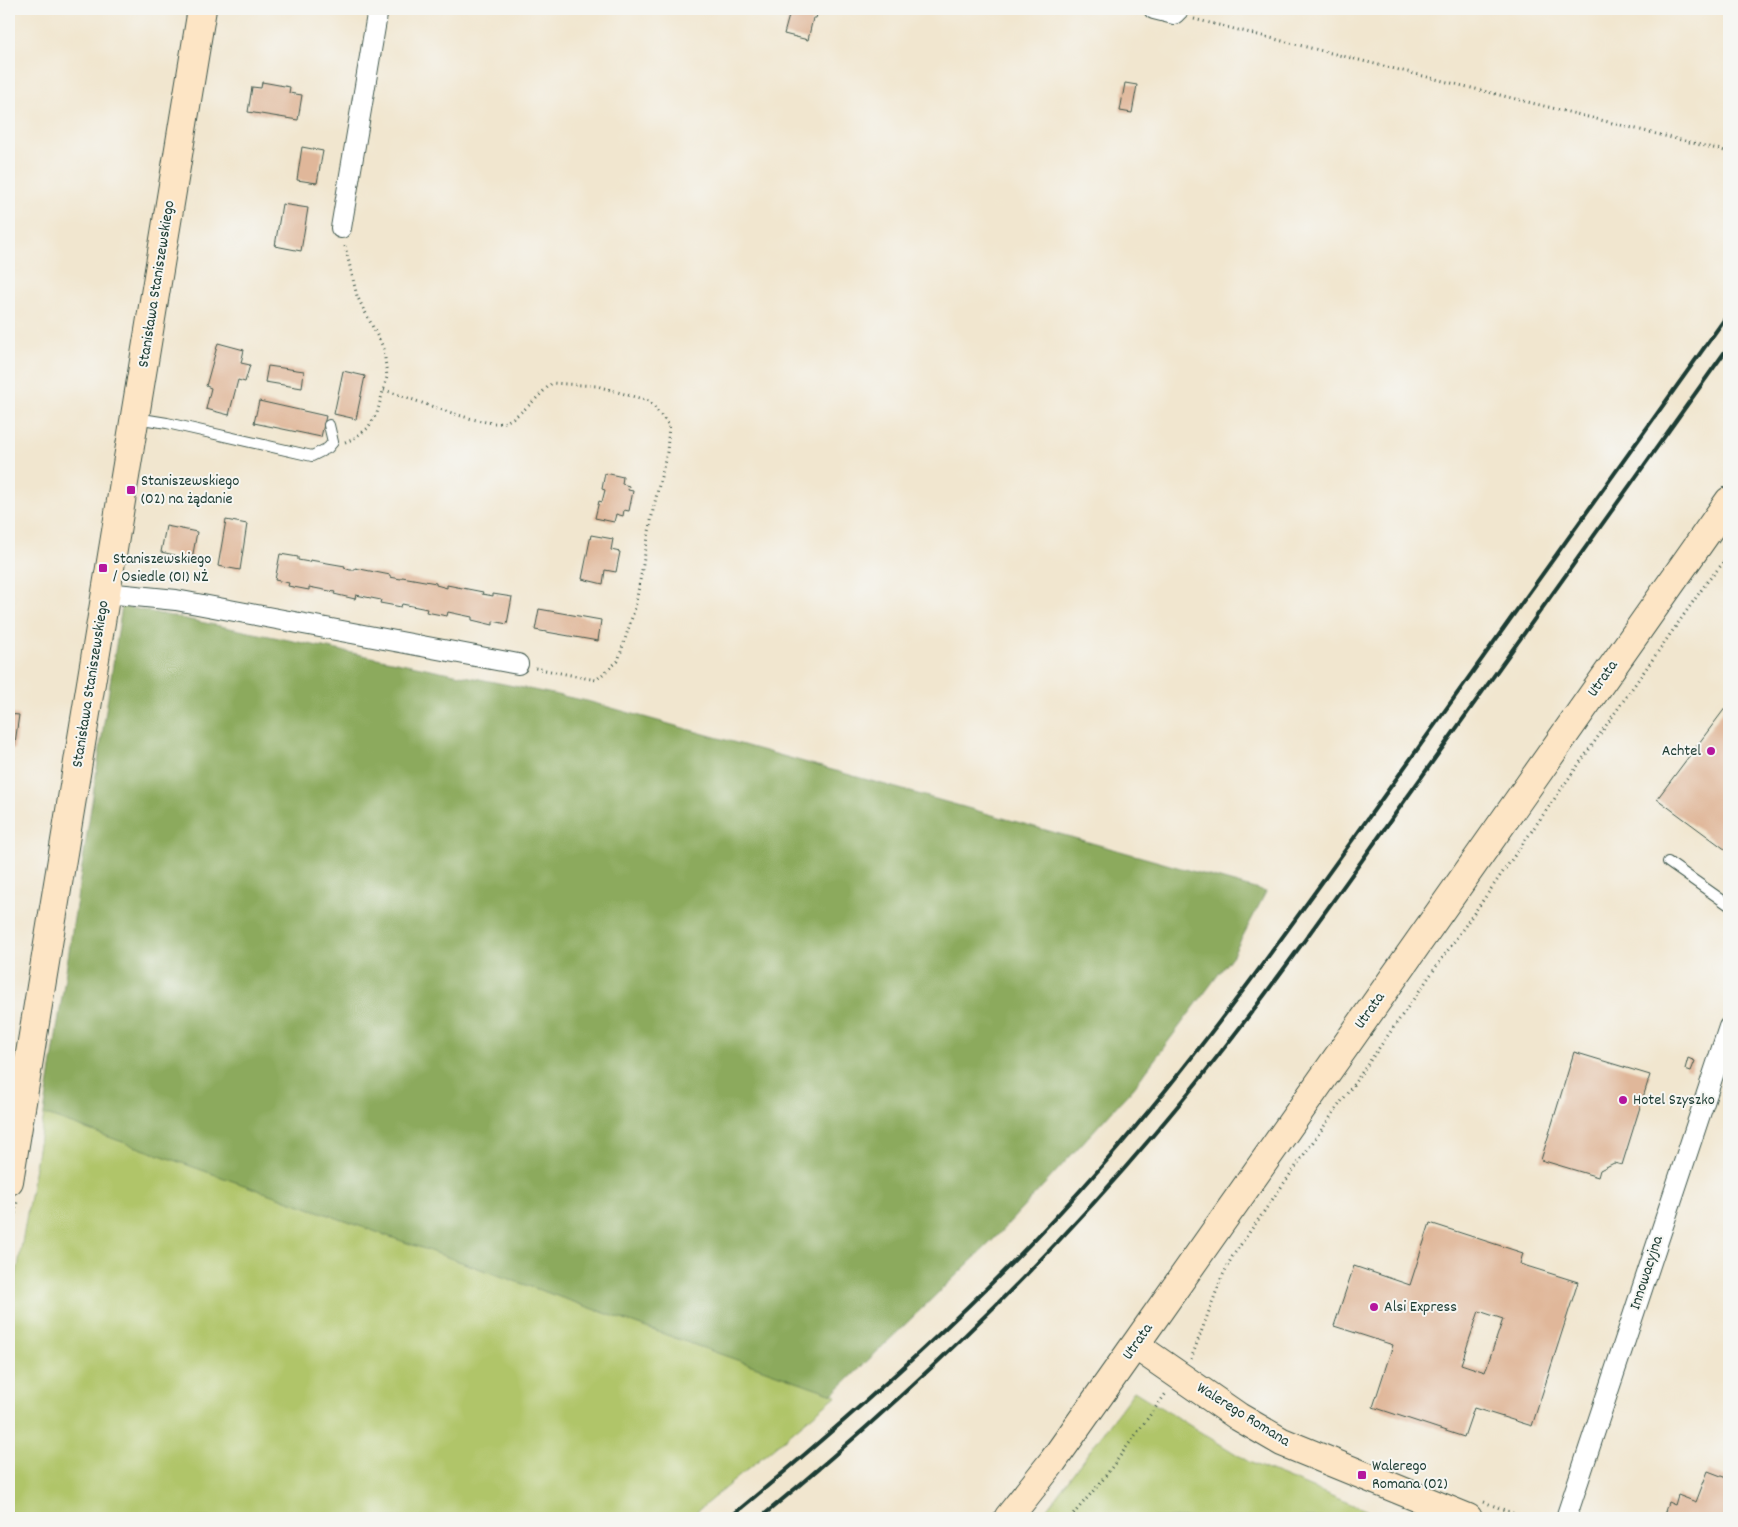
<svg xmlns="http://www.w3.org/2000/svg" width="1738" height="1527" font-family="Dekko,sans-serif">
<rect width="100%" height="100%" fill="#f6f6f2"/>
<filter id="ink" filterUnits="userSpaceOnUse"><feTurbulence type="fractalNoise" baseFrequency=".02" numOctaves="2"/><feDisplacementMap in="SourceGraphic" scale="10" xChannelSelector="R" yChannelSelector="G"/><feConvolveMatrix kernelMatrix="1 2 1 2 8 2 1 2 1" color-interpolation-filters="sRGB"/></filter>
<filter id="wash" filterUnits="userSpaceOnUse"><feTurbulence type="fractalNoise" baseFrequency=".0096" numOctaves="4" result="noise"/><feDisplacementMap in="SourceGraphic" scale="20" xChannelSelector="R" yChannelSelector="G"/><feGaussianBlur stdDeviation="1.12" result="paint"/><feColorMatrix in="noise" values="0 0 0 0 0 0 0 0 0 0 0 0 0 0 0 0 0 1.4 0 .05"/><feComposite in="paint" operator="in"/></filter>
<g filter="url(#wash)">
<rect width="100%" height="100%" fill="#f1e6cf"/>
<path fill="#b0c569" stroke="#68814e" d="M44,1114L833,1394L837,1395L689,1518H9V1319Z
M1134,1391L1249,1462L1385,1518H1040Z"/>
<path fill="#8caa5d" stroke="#567448" d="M122,606L587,701L1266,892L1233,955L1134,1087L995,1238L833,1394L44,1114Z"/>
<g id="blocks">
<path fill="#e0b79a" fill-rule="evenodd" d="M782,9H819L816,18H813L808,40L784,34L790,12Z
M262,82L290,87L289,93L302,95L298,120L248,112L252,87L261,88Z
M1125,83L1137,85L1132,113L1120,111Z
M302,147L323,151L317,183L297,180Z
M282,204L308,208L301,251L275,246Z
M218,343L244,350L241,363L250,365L245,382L238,380L229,415L206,409L211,388L206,386Z
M268,366L304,371L302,388L265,382Z
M343,371L365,376L356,419L334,414Z
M259,401L326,416L321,437L254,423Z
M605,473L623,477L622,484L629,486L628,490L633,491L629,511L624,510L623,516L616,514L614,522L595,518L599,501L602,502L605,490L602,489Z
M226,520L247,524L240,570L218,566Z
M166,526L197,532L192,559L161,552Z
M591,535L613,539L611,550L620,552L616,572L605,570L603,584L582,579Z
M280,554L298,557V560L309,562L310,560L345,566L344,568L350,570H355V568L390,575V577L401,579L402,577L436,583V585L447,588V585L483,592L482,594L488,595L493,596V594L512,597L507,624L493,621V625L472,620V617L448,612L447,616L426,612L427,609L402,604L401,607L391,605L380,603L381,600L356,595L355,599L334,594L335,592L309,587V590L288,586L289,583L275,580Z
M539,609L601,620L598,641L535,630Z
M1729,703V845L1726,850L1657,799Z
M9,714L19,715L14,750L9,749Z
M1574,1052L1650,1075L1622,1165L1614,1163L1600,1170L1598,1177L1541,1160Z
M1688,1058L1695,1061L1691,1071L1685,1069Z
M1430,1223L1523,1253L1520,1264L1578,1282L1532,1426L1474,1408L1464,1437L1373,1407L1393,1345L1334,1326L1354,1266L1410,1285ZM1479,1311L1503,1319L1485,1372L1461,1364Z
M1708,1471L1729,1479V1518H1663L1668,1502L1675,1505L1678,1495L1696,1502Z"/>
</g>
</g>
<g filter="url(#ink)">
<use href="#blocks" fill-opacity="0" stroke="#3e564b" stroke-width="1"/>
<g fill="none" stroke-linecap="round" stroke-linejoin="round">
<defs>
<path id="lane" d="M136,418L167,423L312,456L328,448L333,442L329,425
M1668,862L1729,905"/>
<path id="street" d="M1154,9L1174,14L1179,9
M341,228L378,9
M106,593L176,600L518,664
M1566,1518L1729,1027"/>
<path id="secondary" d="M9,1181L202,9
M1135,1345L1239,1417L1282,1442L1468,1518
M1008,1518L1053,1461L1135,1345L1729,501"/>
</defs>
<use href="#lane" stroke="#3e564b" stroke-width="12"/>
<use href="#street" stroke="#3e564b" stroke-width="22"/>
<use href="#secondary" stroke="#3e564b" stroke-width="30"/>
<path stroke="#3e564b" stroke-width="3" stroke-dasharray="1 4" stroke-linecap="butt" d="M1194,19L1729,152
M345,246L357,296L384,349L387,377L377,413L368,428L353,439L345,442
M384,390C406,396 488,430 505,422C522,415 539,395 552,383L597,386L649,401L669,425L667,452L653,510L635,608L618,661L596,680L535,668
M9,1253L17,1201
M1191,1359L1221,1279L1232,1257L1707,582L1729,556
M1484,1502L1525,1518
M1070,1518L1101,1482L1167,1392"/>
<use href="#lane" stroke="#fff" stroke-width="10"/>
<use href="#street" stroke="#fff" stroke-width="20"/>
<use href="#secondary" stroke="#fde5c5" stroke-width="28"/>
<path stroke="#1f3d34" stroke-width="4" d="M729,1518C861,1409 989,1295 1102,1166C1208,1045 1300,913 1394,782C1506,626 1617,469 1729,313
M760,1518C902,1401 1036,1274 1155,1133C1248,1024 1329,906 1413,789C1518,642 1624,494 1729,346"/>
</g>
</g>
<g fill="#b5179e" stroke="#f6f6f2" stroke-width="2">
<rect x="126" y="485" width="10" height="10" rx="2.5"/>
<rect x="98" y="563" width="10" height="10" rx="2.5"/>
<circle cx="1711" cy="751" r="5"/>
<circle cx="1623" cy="1100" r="5"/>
<circle cx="1374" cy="1307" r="5"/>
<rect x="1357" y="1470" width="10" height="10" rx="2.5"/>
</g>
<g text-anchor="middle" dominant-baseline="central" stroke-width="4" stroke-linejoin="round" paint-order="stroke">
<g font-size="16" fill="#1f3d34" stroke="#f6f6f2">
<text transform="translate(157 284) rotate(-81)">Stanisława Staniszewskiego</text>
<text transform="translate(1603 679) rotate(-55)">Utrata</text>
<text transform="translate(91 684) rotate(-81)">Stanisława Staniszewskiego</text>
<text transform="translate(1370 1011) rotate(-55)">Utrata</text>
<text transform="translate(1647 1273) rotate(-72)">Innowacyjna</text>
<text transform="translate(1138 1342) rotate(-55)">Utrata</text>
<text transform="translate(1243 1415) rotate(32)">Walerego Romana</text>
</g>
<g font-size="16" fill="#1f3d34" stroke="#f6f6f2" text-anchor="start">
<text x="141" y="481">Staniszewskiego<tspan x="141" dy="18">(02) na żądanie</tspan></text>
<text x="113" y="559">Staniszewskiego<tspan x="113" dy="18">/ Osiedle (01) NŻ</tspan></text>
<text x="1701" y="751" text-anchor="end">Achtel</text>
<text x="1633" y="1100">Hotel Szyszko</text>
<text x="1384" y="1307">Alsi Express</text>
<text x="1372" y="1466">Walerego<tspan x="1372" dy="18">Romana (02)</tspan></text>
</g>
</g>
<rect width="1738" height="1527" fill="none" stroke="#f6f6f2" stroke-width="30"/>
</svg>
